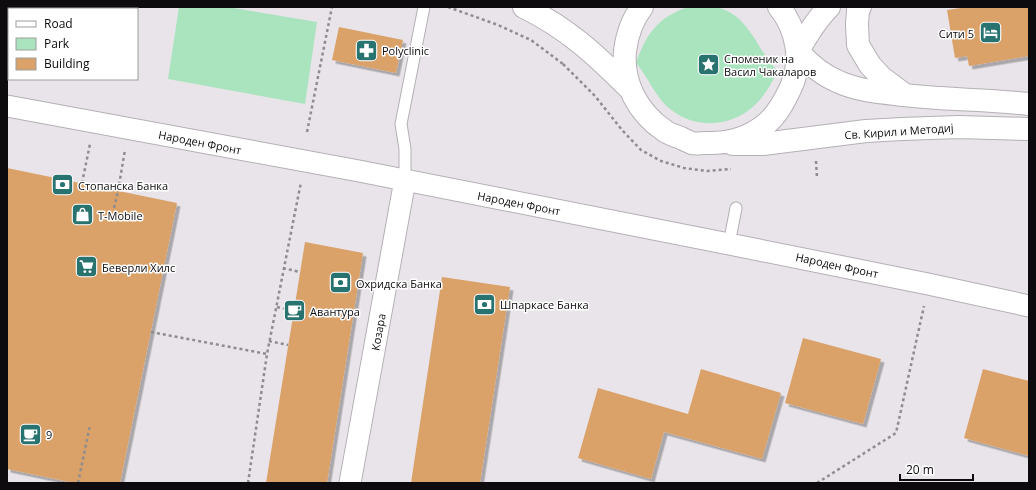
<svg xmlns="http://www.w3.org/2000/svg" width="1036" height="490" font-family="'Open Sans',sans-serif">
<defs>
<filter id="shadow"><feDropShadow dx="3.5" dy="3.5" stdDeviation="0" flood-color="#0004"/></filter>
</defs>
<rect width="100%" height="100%" fill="#e8e4e9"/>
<path fill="#a9e4bf" d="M179,7H228L317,22L305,104L168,79Z
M688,7C698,7 710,5 719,8C750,16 757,51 778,71C772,82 766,94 756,104C733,127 696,130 670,109C656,98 648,77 636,63C646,34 658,17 688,7Z"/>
<path fill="#daa169" filter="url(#shadow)" d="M968,7H1029V56L969,66L967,56L955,58L947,10Z
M339,27L403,40L396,73L332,60Z
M7,168L177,203L120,483H74L7,469Z
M305,242L363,253L327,483H266Z
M442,277L510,287L480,483H411Z
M803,338L881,359L863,424L785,403Z
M701,369L781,393L762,459L664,432L651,479L578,458L598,388L688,414Z
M983,369L1029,381V456L964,438Z"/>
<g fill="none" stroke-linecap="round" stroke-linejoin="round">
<defs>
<path id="lane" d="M405,180V149L401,124L424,7
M729,244L736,208"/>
<path id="street" d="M7,106L359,171L729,244L928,284L1029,306
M350,483L405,180"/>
<path id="secondary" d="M524,7C567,28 595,54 629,88
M642,7C632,20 627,35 625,51C622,83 638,113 665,131C669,134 676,136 681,138C685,140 689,142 692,143C696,144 701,143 705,143C728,144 748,139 766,124C778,114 785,100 791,87C803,61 797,29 779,7
M860,7L858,10L857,25L858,45L870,65L881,77L905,95
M798,51C809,64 822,75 839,82C857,90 876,92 895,94C940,100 984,99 1029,104
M798,51C807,35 816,20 829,7
M733,144H763L866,131L902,129L959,127L1029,129"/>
</defs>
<use href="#lane" stroke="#b4b0b5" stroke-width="13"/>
<use href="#street" stroke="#b4b0b5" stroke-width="23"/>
<use href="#secondary" stroke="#b4b0b5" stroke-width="24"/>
<path stroke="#8f8c90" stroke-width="2.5" stroke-dasharray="3 3" stroke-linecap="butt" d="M448,7L498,25L531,40L563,64L564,63
M563,64L595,96L622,130L641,150L661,161L684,168L707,171L731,169
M307,132L332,7
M816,161L817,178
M82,183L90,144
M114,208L118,191L125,150
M283,268L300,272
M277,307L294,311
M151,332L267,354
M269,341L288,345
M78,483L90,425
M248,483L267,354L301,182
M817,483L896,433L924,306"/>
<use href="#lane" stroke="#fff" stroke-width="11"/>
<use href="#street" stroke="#fff" stroke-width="21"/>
<use href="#secondary" stroke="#fff" stroke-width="22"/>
</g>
<defs>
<symbol id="hotel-square" viewBox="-11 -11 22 22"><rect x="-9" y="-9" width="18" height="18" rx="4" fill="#28726f" stroke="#fff"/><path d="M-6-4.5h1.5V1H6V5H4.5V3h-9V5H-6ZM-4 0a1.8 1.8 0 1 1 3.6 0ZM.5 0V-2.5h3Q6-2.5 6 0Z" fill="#fff"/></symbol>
<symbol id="pharmacy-square" viewBox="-11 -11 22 22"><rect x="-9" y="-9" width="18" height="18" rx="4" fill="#28726f" stroke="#fff"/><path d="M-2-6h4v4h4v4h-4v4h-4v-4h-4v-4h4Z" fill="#fff"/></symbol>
<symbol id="sight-square" viewBox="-11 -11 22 22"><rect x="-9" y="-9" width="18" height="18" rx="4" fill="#28726f" stroke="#fff"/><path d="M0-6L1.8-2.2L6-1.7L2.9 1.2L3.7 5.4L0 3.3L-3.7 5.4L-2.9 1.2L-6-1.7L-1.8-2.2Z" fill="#fff"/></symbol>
<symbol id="bank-square" viewBox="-11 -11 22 22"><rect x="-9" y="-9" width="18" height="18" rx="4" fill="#28726f" stroke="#fff"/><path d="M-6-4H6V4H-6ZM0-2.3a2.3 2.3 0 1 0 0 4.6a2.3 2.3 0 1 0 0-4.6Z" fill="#fff"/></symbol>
<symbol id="shop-square" viewBox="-11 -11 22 22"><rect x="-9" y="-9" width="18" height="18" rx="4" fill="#28726f" stroke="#fff"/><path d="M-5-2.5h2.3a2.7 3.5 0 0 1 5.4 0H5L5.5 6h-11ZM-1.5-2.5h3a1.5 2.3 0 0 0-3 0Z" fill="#fff"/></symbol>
<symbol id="supermarket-square" viewBox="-11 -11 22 22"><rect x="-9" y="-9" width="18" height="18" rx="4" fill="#28726f" stroke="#fff"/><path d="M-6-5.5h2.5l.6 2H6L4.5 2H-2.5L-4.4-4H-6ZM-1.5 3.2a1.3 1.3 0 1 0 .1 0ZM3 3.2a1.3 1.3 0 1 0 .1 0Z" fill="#fff"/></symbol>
<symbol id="cafe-square" viewBox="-11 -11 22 22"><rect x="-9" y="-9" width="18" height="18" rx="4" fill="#28726f" stroke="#fff"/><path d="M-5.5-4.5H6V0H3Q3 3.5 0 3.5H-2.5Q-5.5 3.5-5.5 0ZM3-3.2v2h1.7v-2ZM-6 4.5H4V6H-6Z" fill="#fff"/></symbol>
</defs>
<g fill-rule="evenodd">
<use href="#hotel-square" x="978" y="20" width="25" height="25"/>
<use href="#pharmacy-square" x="354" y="38" width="25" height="25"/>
<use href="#sight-square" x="696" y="52" width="25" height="25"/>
<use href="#bank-square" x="50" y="172" width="25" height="25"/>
<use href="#shop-square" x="70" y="202" width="25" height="25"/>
<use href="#supermarket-square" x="74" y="254" width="25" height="25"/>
<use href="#bank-square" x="328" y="270" width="25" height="25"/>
<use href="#bank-square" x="472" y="292" width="25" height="25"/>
<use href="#cafe-square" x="282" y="298" width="25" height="25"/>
<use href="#cafe-square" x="18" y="422" width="25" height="25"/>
</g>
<g text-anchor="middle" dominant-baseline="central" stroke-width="3" stroke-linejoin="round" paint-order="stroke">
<g font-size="11" fill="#0d0b0d" stroke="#fff" text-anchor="start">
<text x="974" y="33" text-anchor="end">Сити 5</text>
<text x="382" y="50">Polyclinic</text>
<text x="724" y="58">Споменик на<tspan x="724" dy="13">Васил Чакаларов</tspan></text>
<text x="78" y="185">Стопанска Банка</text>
<text x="98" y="215">T-Mobile</text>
<text x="102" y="267">Беверли Хилс</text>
<text x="356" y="283">Охридска Банка</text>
<text x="500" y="304">Шпаркасе Банка</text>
<text x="310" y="311">Авантура</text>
<text x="46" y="434">9</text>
</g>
<g font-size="11" fill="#0d0b0d" stroke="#fff">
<text transform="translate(899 131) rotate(-4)">Св. Кирил и Методиј</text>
<text transform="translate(200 142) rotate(11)">Народен Фронт</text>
<text transform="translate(519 203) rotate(11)">Народен Фронт</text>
<text transform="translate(837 265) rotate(12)">Народен Фронт</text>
<text transform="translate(378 332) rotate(-80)">Козара</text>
</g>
</g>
<rect width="1036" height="490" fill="none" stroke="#0d0b0d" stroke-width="16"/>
<rect x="8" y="8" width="130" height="72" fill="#ffffff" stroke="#9e9d9e"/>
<rect x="16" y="21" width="20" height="6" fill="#ffffff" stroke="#9e9d9e"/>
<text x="44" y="28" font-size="12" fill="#0d0b0d">Road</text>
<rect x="16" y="38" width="20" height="12" fill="#a9e4bf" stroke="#9e9d9e"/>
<text x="44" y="48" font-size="12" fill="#0d0b0d">Park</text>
<rect x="16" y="58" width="20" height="12" fill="#daa169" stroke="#9e9d9e"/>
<text x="44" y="68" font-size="12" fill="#0d0b0d">Building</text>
<path d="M900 474v6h73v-6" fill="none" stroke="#0d0b0d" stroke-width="2"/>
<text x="906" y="474" font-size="12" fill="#0d0b0d" stroke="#ffffff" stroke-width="3" paint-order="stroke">20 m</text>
</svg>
